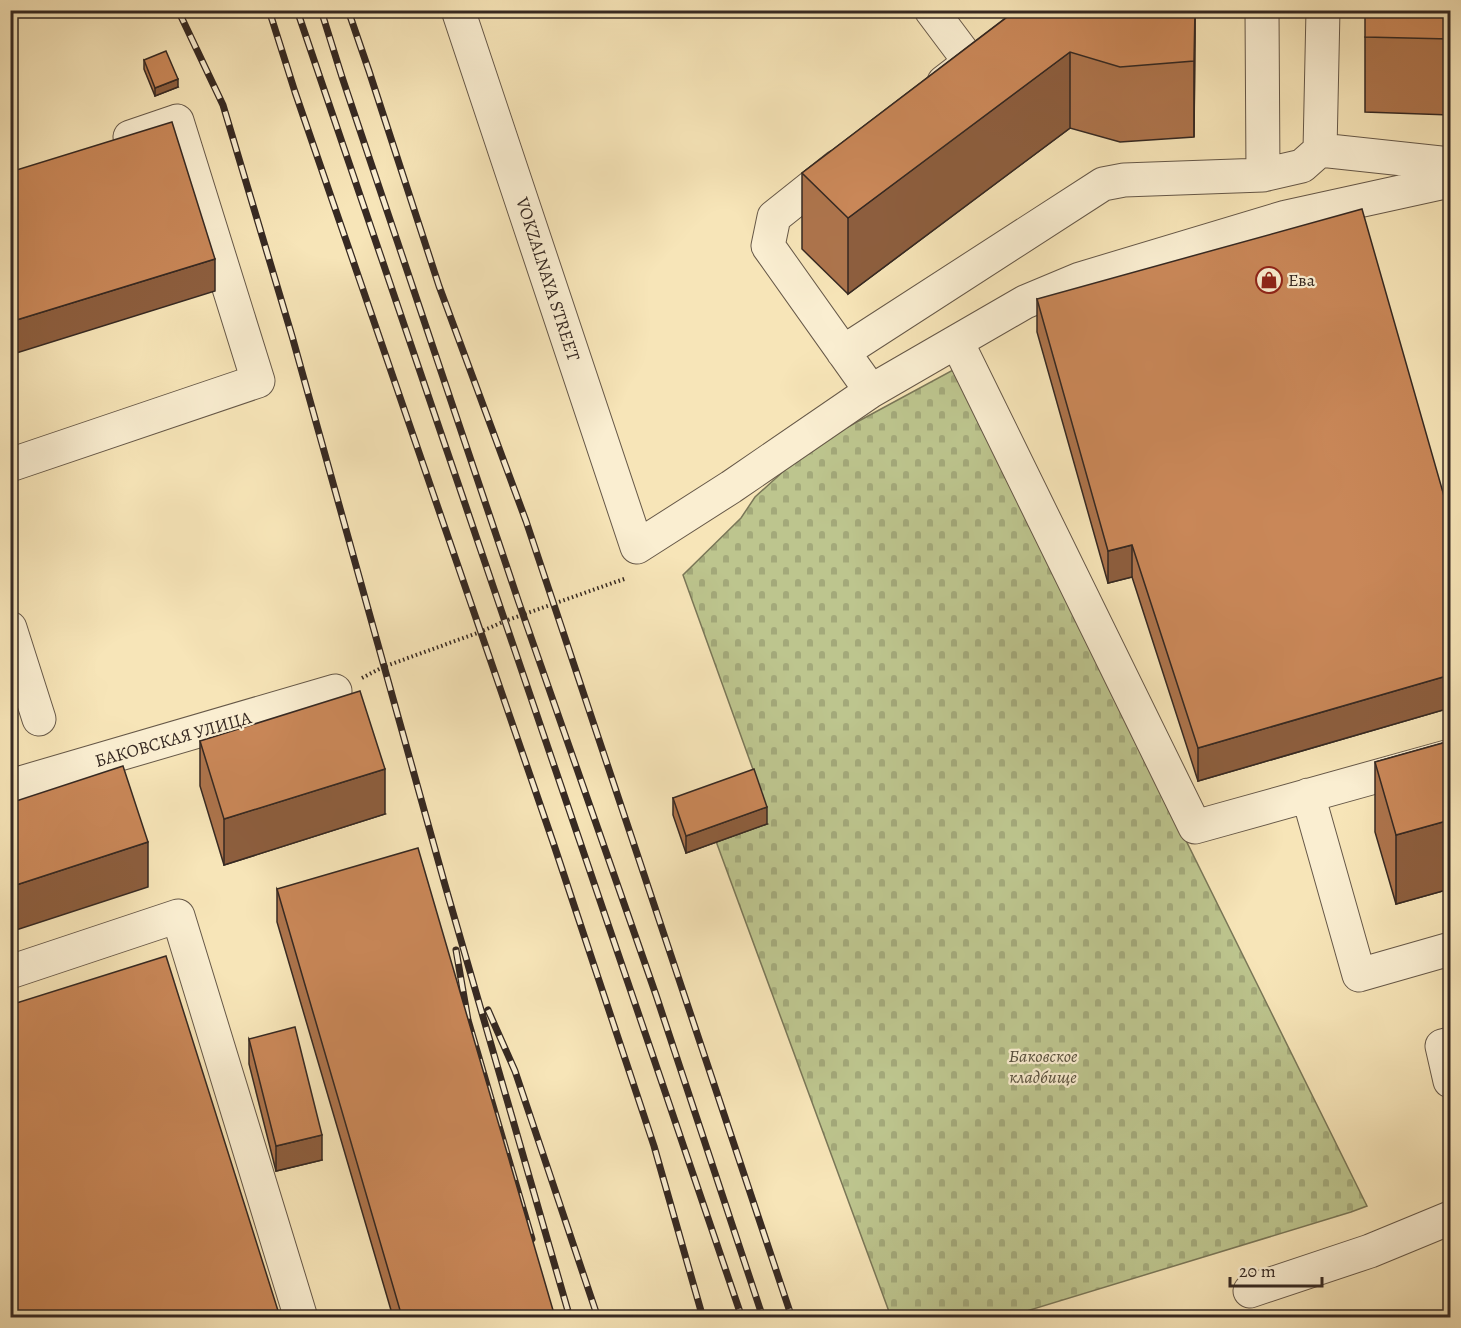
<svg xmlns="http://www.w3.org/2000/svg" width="1461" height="1328" font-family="Alegreya,serif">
<defs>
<pattern id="cemetery-stones" width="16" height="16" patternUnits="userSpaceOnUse" patternTransform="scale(1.5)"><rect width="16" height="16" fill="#bdc58e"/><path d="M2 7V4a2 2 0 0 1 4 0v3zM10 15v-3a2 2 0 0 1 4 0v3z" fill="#a3a97a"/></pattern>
</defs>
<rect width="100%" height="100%" fill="#f7e5b8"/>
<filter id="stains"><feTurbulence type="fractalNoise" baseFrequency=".00333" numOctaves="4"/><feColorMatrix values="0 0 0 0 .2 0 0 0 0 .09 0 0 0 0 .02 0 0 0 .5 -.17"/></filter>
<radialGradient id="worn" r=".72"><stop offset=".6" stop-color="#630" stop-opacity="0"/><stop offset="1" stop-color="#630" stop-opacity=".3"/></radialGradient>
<path fill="url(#cemetery-stones)" stroke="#7a7758" stroke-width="1.5" d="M953,370L1367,1206L1351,1212L1007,1317H891L699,795L755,775L683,575L741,518L755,497L798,458L844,429Z"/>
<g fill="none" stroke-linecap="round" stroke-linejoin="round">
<defs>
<path id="minor" d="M458,10L637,547L731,487L871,391L1025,302L1080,279L1286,217L1450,181
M931,10L970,62L944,82
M1262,10L1263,175
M1320,150L1323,10
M838,166L774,217L768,246L871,391
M957,342L1195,827L1450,756
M843,352L1103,184L1124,180L1263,175L1302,166L1320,150L1450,164
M10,465L258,381L177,121L130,137
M10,628L39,719
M10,786L335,691
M1308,795L1359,975L1450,949
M10,972L178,916L301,1318
M1450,1044L1442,1046L1450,1081
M1250,1291L1370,1251L1450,1218"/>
</defs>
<use href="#minor" stroke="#665848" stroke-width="35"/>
<path stroke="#362922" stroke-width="4" stroke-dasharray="1.5 3" stroke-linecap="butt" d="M362,678L383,667L480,632L505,621L627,578"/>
<use href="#minor" stroke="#faeed1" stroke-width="33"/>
<defs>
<path id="rail" d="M178,10L223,105L292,336L445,885L570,1318
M269,10L295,92L554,845L654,1146L703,1318
M297,10L742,1318
M321,10L342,77L519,603L656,995L763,1318
M348,10L369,71L439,286L526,521L792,1318
M456,950L468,1020L532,1239
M488,1010L515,1071L598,1318"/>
</defs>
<use href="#rail" stroke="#362922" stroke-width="7"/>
<use href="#rail" stroke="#faeed1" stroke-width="4.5" stroke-dasharray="14" stroke-linecap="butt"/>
</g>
<path fill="#ad744c" stroke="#362922" stroke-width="1.5" d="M1008,10H1195L1194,137L1120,142L1070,128L848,294L802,249V173L1008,16Z
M1450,10V115L1365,112V37Z
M144,60L178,87L155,96L144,69Z
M1037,299L1450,517V708L1198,781L1132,577L1108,583L1037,332Z
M1450,307V403L1447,391V314Z
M200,741L385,814L224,865L200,786Z
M1450,741V889L1396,904L1375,832V762Z
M673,798L767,824L686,853L673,815Z
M277,889L555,1317H393L277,922Z
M249,1039L322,1160L276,1171L249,1064Z"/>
<path fill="#8d5e3e" stroke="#362922" stroke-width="1.5" d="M1195,10V38L1194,137V61Z
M1070,52V128L848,294V218Z
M178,79V87L155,96V88Z
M215,259V291L10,355V322Z
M1132,545V577L1108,583V551Z
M1450,675V708L1198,781V748Z
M385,769V814L224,865V819Z
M767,807V824L686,853V836Z
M1450,820V889L1396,904V835Z
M148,842V887L10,932V887Z
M322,1135V1160L276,1171V1146Z"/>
<path fill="#c98758" stroke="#362922" stroke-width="1.5" d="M1010,10H1195L1194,61L1120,67L1070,52L848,218L802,173L1010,15Z
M1365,10H1450V39L1365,37Z
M166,51L178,79L155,88L144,60Z
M172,122L215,259L10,322V172Z
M1362,209L1450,517V675L1198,748L1132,545L1108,551L1037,299Z
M1450,307V325L1447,314Z
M360,691L385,769L224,819L200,741Z
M1450,741V820L1396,835L1375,762Z
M123,766L148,842L10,887V803Z
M754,769L767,807L686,836L673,798Z
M418,848L555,1317H402L277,889Z
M166,956L280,1317H10V1005Z
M295,1027L322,1135L276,1146L249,1039Z
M1201,1311L1203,1317H1181Z"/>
<defs>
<symbol id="shop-ring" viewBox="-11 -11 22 22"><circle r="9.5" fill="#faeed1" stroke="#8f2418" stroke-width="1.5"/><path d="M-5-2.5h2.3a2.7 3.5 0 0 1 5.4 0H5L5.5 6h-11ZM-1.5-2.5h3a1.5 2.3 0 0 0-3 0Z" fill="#8f2418"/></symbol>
</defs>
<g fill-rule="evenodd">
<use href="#shop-ring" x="1254" y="265" width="30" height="30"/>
</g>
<g text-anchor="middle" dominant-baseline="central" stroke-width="4.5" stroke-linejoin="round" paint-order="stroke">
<g font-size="18" fill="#362922" stroke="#faeed1">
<text transform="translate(548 279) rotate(72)">VOKZALNAYA STREET</text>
<text transform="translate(173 739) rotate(-16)">БАКОВСКАЯ УЛИЦА</text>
</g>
<g font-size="18" fill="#362922" stroke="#faeed1" text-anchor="start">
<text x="1288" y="280">Ева</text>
</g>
<g font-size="18" font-style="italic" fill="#58503d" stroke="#faeed1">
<text x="1043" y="1056">Баковское<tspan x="1043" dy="21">кладбище</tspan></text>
</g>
</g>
<rect width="1461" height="1328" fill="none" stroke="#f7e5b8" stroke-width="36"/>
<rect x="12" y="12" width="1437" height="1304" fill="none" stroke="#362922" stroke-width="3"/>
<rect x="18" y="18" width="1425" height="1292" fill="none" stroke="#362922" stroke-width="1.5"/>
<path d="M1230 1277v9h92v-9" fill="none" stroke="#362922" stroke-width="3"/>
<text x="1239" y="1277" font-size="18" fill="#362922" stroke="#faeed1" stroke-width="4.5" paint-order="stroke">20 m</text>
<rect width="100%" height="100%" filter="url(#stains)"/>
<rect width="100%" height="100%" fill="url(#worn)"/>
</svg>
